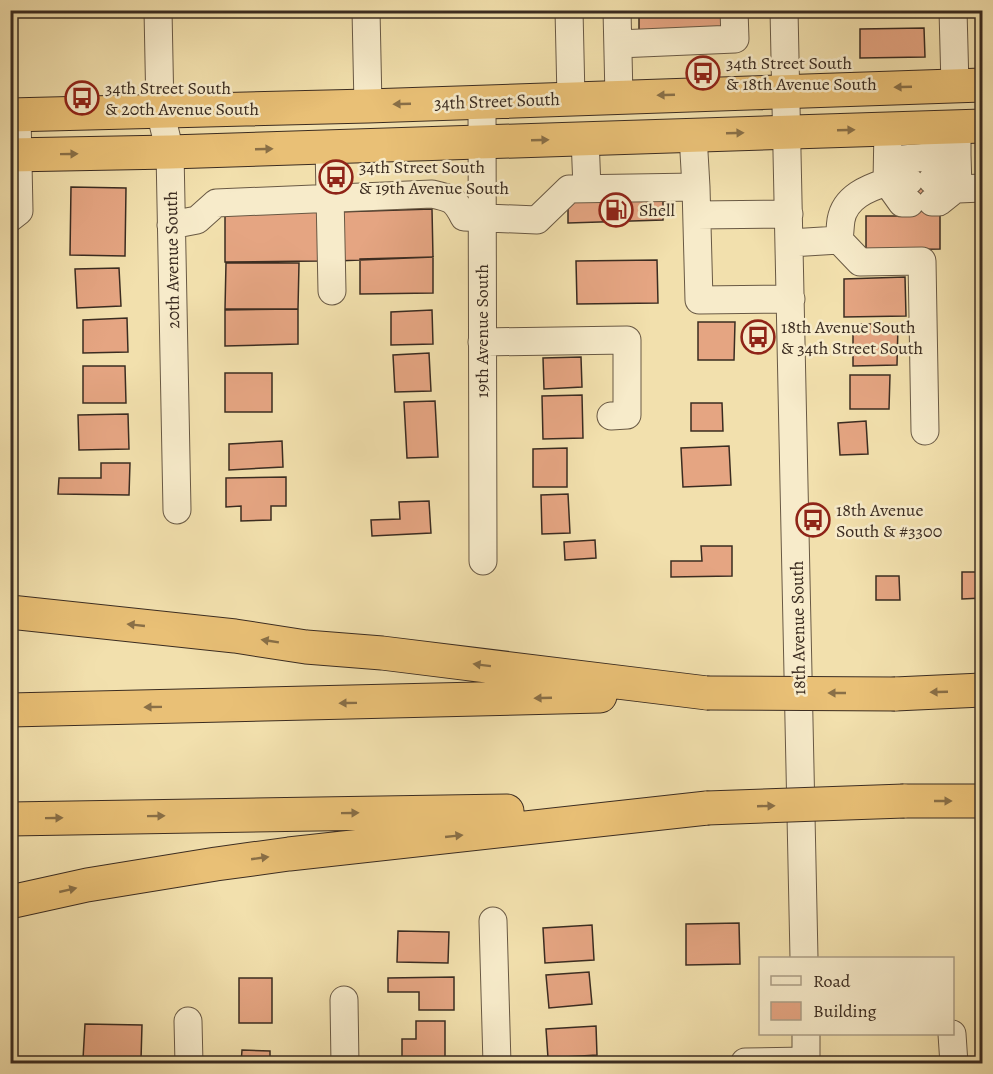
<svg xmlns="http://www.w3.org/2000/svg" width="993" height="1074" font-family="Alegreya,serif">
<rect width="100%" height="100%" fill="#f2e0ad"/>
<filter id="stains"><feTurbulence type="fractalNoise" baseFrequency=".00333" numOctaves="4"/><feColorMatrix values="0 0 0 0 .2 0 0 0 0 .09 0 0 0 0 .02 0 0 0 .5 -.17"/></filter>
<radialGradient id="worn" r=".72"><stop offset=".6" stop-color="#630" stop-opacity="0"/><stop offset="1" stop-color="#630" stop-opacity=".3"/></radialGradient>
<path fill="#e5a582" stroke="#3b2c21" stroke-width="1.5" d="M639,10H722V29L639,30Z
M924,28L925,57L860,58V29Z
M909,166H932L940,215V249L866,250V216H910Z
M71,187L126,188L125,256L70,255Z
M663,197V220L568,223V200Z
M432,209L433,257L337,261V212Z
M319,211L318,261L225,262V212Z
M433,257V293L360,294V259Z
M657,260L658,303L577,304L576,261Z
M226,263H299L298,309H225Z
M119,268L121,306L77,308L75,269Z
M905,277L906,316L844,317V279Z
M982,282V310H978L977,283Z
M298,309V344L225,346V310Z
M432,310L433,344L391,345V312Z
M127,318L128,352L83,353V320Z
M698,322H735L734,360H698Z
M853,324H898L897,365L853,366Z
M977,324H982V356H977Z
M429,353L431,391L395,392L393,355Z
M581,357L582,387L544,389L543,358Z
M83,366H125L126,403H83Z
M225,373H272V412H225Z
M850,375H890L889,409H850Z
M582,395L583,438L543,439L542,396Z
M435,401L438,457L407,458L404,402Z
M691,403H722L723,431H691Z
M128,414L129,449L79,450L78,415Z
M866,421L868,454L840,455L838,423Z
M282,441L283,467L229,470V444Z
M729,446L731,485L683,487L681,448Z
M567,448V487H533V449Z
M101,463H130L129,495L58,494L59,478H101Z
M286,477V506H271V520L241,521V506L226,507V478Z
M568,494L570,533L542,534L541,495Z
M429,501L431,533L372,536L371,520L400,519L399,502Z
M595,540L596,558L565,560L564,542Z
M701,546H732V576L671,577V561H702Z
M962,572H982V598L962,599Z
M876,576H899L900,600H876Z
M739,923L740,964L686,965V924Z
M592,925L594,960L545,963L543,928Z
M398,931L449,932L448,963L397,962Z
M589,972L592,1004L549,1008L546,975Z
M454,977V1010H419V992H388V978Z
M239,978H272V1023H239Z
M416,1021H445V1057H402V1039H416Z
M85,1024L142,1025L141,1060L83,1059Z
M596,1026L597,1055L548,1058L546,1029Z
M242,1050L270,1051V1064H241Z"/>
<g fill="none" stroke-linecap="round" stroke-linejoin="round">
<defs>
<path id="minor" d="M158,10L160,111L170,152L177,510
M366,10L368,106
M569,10L571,98
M617,10L619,97
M784,10L804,958
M953,10L955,86
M618,44L735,39L734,10
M482,101L483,561
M693,135L696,187
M585,138L587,188
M329,146L332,291
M957,155L958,189L982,188
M888,160L957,155V126
M932,180H939L954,190L939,202H932
M909,181L887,182L902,203H910
M697,215L789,214
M10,218L19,211L17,115
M171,225L197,220L216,203L432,194C451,198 455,199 464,217L537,220L569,189L696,187L699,300L791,299
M839,240L860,262L922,261L925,431
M790,243L839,240C840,233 840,227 841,220C845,197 868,188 887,182L888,128
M482,342L627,340V415L611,416
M493,921L497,1064
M344,1000L345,1064
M188,1021L189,1064
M806,1034V1064
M952,1034L954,1064
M745,1064V1062L806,1061"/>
<path id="highway" d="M10,115L368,106L982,85
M10,155L170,152L982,126
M10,612L235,636L306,647L382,653L707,693
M895,694L982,690
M10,710L600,696
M904,801H982
M10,819L507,811
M10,902L87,885L216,864L289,854L707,808"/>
</defs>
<use href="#minor" stroke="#695944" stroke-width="29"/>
<use href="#highway" stroke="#3b2c21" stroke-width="35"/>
<use href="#minor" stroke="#f7ebca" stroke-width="27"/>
<use href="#highway" stroke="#e9c076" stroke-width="33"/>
<defs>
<path id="highway-bridge" d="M707,693L895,694
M707,808L904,801"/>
</defs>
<use href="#highway-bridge" stroke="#3b2c21" stroke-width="35" stroke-linecap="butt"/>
<use href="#highway-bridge" stroke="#e9c076" stroke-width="33"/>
</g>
<defs><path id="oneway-solid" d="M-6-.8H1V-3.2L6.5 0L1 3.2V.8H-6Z" transform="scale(1.5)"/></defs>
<g fill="#896f47">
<use href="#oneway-solid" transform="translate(903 87) rotate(178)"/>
<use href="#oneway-solid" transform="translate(666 95) rotate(178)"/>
<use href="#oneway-solid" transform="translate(402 104) rotate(178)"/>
<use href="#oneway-solid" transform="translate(846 130) rotate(-2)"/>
<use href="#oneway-solid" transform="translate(735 133) rotate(-2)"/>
<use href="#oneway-solid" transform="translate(540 140) rotate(-2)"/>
<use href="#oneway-solid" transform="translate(264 149) rotate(-2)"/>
<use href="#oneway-solid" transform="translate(69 154) rotate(-1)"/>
<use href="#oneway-solid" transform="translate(136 625) rotate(-174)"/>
<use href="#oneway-solid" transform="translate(270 641) rotate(-171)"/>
<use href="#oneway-solid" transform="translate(482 665) rotate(-173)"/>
<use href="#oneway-solid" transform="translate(939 692) rotate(178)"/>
<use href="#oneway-solid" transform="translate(837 693) rotate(-180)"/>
<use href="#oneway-solid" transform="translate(543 698) rotate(178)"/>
<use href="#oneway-solid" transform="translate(348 703) rotate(179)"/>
<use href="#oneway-solid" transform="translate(153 707) rotate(179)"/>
<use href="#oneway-solid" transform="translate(943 801)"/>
<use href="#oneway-solid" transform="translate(766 806) rotate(-2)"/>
<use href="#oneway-solid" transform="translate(350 813) rotate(-1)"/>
<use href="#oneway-solid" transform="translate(156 816) rotate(-1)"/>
<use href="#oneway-solid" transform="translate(54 818) rotate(-1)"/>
<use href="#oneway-solid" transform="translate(454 836) rotate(-6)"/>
<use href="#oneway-solid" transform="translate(260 858) rotate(-8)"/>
<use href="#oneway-solid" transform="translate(68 890) rotate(-13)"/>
</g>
<defs>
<symbol id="bus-ring" viewBox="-11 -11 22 22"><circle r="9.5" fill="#f7ebca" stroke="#8f2418" stroke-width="1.5"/><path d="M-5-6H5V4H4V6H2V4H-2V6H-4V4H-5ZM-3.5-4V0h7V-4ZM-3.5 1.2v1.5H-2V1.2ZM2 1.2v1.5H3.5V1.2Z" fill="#8f2418"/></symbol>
<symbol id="fuel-ring" viewBox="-11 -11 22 22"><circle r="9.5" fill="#f7ebca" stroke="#8f2418" stroke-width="1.5"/><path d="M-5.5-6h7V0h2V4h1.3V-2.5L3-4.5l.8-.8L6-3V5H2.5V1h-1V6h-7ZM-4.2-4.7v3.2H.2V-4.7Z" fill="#8f2418"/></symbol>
</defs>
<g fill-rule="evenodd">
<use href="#bus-ring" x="684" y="54" width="38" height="38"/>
<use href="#bus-ring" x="63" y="79" width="38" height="38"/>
<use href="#bus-ring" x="317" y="158" width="38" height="38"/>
<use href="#fuel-ring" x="597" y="191" width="38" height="38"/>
<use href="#bus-ring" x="739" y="318" width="38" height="38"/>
<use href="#bus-ring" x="794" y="501" width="38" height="38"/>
</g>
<g text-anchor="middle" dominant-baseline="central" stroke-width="5" stroke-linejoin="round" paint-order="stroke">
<g font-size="18" fill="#3b2c21" stroke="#f7ebca" text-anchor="start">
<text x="726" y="63">34th Street South<tspan x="726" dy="21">&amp; 18th Avenue South</tspan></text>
<text x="105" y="88">34th Street South<tspan x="105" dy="21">&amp; 20th Avenue South</tspan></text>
<text x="359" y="167">34th Street South<tspan x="359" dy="21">&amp; 19th Avenue South</tspan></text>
<text x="639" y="210">Shell</text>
<text x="781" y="327">18th Avenue South<tspan x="781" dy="21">&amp; 34th Street South</tspan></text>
<text x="836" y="510">18th Avenue<tspan x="836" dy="21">South &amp; #3300</tspan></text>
</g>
<g font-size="18" fill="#3b2c21" stroke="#f7ebca">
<text transform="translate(497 101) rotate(-2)">34th Street South</text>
<text transform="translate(172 260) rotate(-91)">20th Avenue South</text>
<text transform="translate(482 331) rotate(-90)">19th Avenue South</text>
<text transform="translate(798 628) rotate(-91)">18th Avenue South</text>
</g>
</g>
<rect width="993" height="1074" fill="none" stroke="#f2e0ad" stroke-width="36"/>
<rect x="12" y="12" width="969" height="1050" fill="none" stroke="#3b2c21" stroke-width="3"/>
<rect x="18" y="18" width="957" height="1038" fill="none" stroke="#3b2c21" stroke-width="1.5"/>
<rect x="759" y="957" width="195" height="78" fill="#f7ebca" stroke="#ac9f86" stroke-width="1.5"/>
<rect x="771" y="976" width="30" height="9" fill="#f7ebca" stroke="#ac9f86" stroke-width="1.5"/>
<text x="813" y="987" font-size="18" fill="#3b2c21">Road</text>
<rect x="771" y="1002" width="30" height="18" fill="#e5a582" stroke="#ac9f86" stroke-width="1.5"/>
<text x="813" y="1017" font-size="18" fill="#3b2c21">Building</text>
<rect width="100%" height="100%" filter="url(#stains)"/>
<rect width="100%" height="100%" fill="url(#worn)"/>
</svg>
